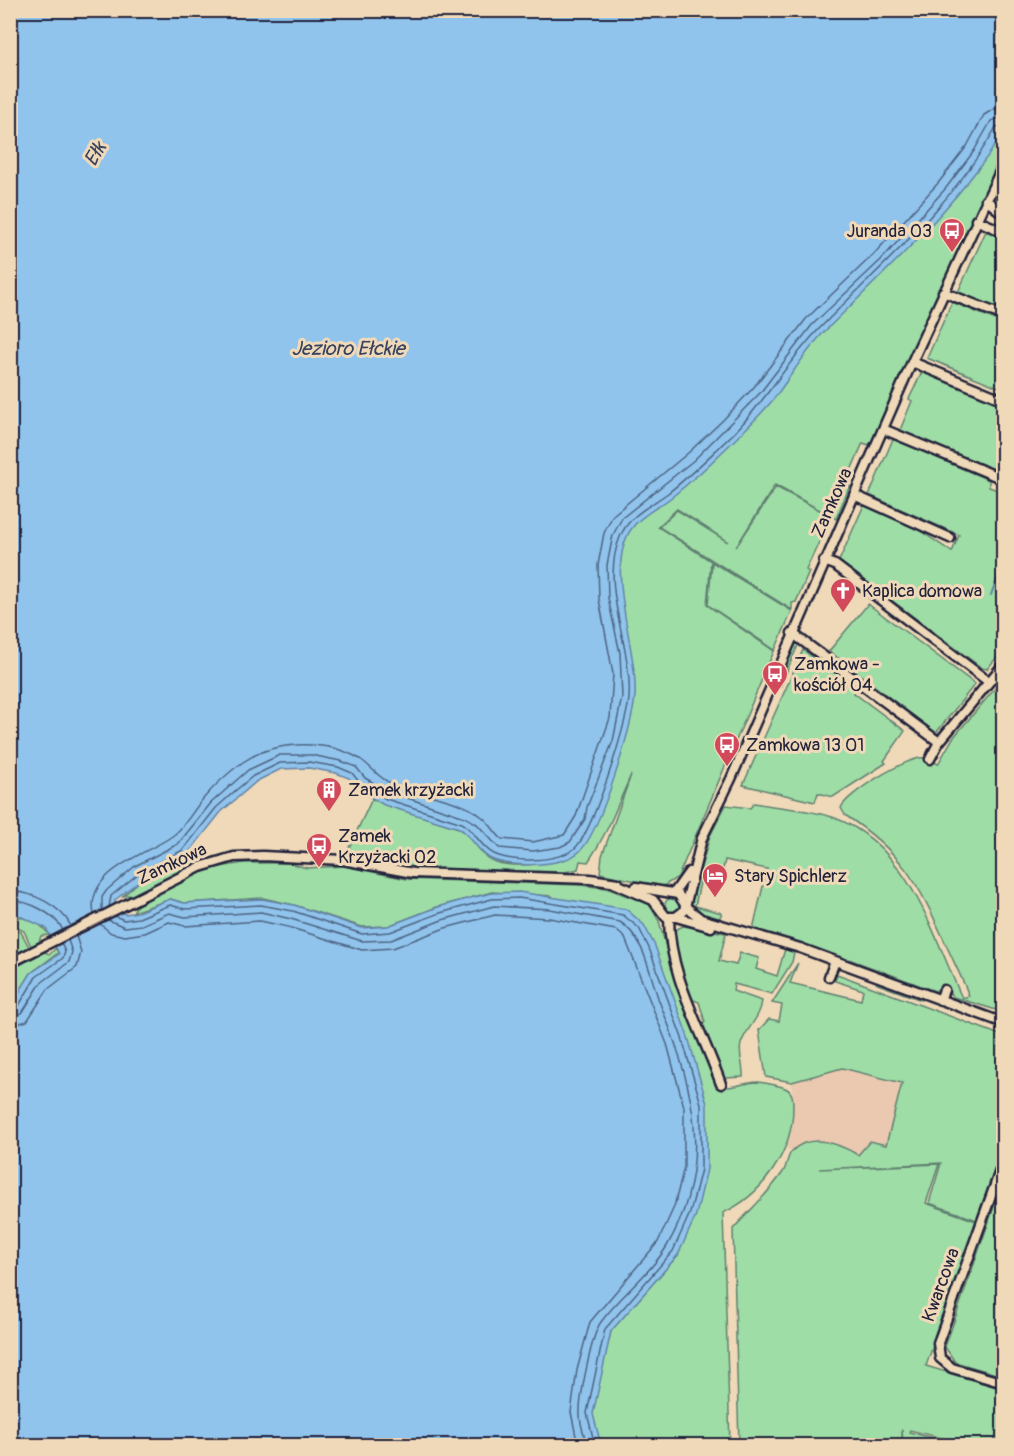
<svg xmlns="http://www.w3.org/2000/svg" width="1014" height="1456" font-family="Pangolin,sans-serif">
<rect width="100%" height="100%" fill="#efd9b8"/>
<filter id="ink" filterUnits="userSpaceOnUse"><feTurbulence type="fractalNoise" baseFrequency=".0167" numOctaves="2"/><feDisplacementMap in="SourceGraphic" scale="12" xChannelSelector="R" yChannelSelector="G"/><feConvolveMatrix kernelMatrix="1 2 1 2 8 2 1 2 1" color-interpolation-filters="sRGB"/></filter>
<g filter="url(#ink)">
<path fill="#eac9b0" d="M842,1068L902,1083L886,1145L858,1156L803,1145L792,1151L786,1148L793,1121L792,1082Z"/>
<path fill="#9edda6" stroke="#608070" stroke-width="1.5" d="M1003,11V172L994,173L875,436L869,445L863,443L845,484L850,486L836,519L775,485L736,547L776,487L827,514L822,523L827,525L806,570L809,572L796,602L792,603V610L659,527L677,510L728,542L677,509L658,527L711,561L707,605L774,651L678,877L662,887L600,873L602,856L631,775C616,808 609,831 588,862L580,861L578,869L565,872L406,868L346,854L372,799L459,828C470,835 476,845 484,855C497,869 530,865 548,863L601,559Z
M986,231L1003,239V310L958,292Z
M952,302L1003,323V389L927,358Z
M922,372L1003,405V473L900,430L912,401L909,399Z
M893,439L989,480V487L1003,492V650L987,669L982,668L839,561L864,505L919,530L952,552L959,535L869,495Z
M712,562L792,611L775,650L708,605Z
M868,604L975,684L936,733L829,651Z
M799,643L780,687L778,686L785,661L793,644Z
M803,650L856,689L854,693L905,731L884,761L886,763L833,797L818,793L815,802L743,785Z
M1003,679V1012L953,997L950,993L939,988L935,991L849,959L847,961L753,929L767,869L725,860L720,882L701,878L695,906L722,913L719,919L703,916L690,905L710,836L726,805L750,808L754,803C780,808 810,809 835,818C908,845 933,934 962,998L969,996C962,977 952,959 944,940C917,880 901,852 845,815L841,808C846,794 909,755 925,758C929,758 934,762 938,764L953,738Z
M187,855L220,867L244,863H288L307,868L344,866L407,879L579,885L606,888L649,904L659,921L670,962L718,1084C730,1091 743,1082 758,1082C765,1083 777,1085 785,1088C793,1091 793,1099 793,1107C793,1151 763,1195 723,1213L730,1445H584L611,1331L678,1255L552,896L492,892L437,907L388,926L362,927L294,905L263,898L184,903L171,899L133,912L136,907L129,895L123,896L143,878Z
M665 905a7 7 0 1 1 14 0a7 7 0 1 1-14 0Z
M11,913L39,924L50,935L41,936L39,942L31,946L24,931L11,925Z
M683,926L726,933L719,961L736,965L740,953L759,958L756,969L777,976L785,949L794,953L792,962L772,994L734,984L733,991L762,1001C760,1019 746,1028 741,1044C738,1054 744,1066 743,1077L725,1078L720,1072L700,1026L705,1022L699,1002L691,999C681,978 674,953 675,930Z
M11,928L21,932L29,947L11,956Z
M56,948L58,953L31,973L11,1006L14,968L44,952L50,954Z
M798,963L790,983L861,1000L863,990L835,981L837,974L1003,1036V1144L977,1220L929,1203L941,1163L819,1169L939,1164L926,1203L976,1221L926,1366L1003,1389V1445H970L910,1430L909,1432L961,1445H903L902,1429V1445H739L733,1229C749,1211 769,1193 783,1172C787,1167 787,1156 792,1151C811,1132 839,1144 858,1155L870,1141L886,1145L902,1083L842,1068L792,1082L766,1077L759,1030L769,1019L779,1021L782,1005L772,1003Z
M875,980L921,997V1000L877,984Z
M1002,1184H1004L1003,1376L955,1362L945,1347Z"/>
<path fill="#90c4ed" stroke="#6483a6" stroke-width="1.5" d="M11,11H1003C1003,39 1003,68 1003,97C1003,105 1006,117 1003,125C999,144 982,164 970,179C926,235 874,282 824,332C804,353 790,378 772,401C756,420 738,437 720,454C705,469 689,483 673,496C660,507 642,514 632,528C603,567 638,648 635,696C633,726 600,832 580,851C564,867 510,868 491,859C478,853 472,836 459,828L384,805L355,788L349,778L336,773L309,768L281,769L257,781L221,812L187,855L143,878L115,900V908L125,914L138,912L170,899L184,903L262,899L294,905L362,928L388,926L438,907L470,898L492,893L519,892L626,909L644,925L655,946L688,1037L707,1104V1169L696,1215L678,1255L611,1331L593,1414L601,1445H11L10,1007L31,973L59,954L46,928L11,912Z"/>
<path fill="#efd9b8" d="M122,899L118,906L128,910L54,948L48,937Z"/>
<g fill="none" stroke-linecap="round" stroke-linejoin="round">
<path stroke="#4e6382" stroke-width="1.5" d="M10,891C33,892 61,906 71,926
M10,900C29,901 54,913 63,930
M109,907L111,896L139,873L183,850L216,808L235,791L253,776L280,763L309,762L338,767L352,773L360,783L386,799L462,823C475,831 481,848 494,854C514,863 556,862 574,849C592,835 627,724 629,698C633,646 599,587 620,537C629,515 650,506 668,493C691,475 711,455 732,435C765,402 787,362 819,329C882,264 952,206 996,127L1004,124
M102,910V897L107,890L135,866L178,844L211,803L248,770L280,755H311L341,761L356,767L365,778L389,792L465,817L477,824L499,848L533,851L560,847L570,842L585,819L587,807L613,741L622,697L620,653L608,598L607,565L613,535L622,518L694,460L760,393L812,325L881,260L946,188L974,151L991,121L1004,116
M94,914C85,872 144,855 171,837C184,829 193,810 203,799C214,786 229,772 243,762C275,740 327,739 360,759C372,767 377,777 392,784C419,795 459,798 481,816C490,822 494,833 502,839L533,842L564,835L576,816L610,718L613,674L599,599L598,565L604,533L613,515L688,453L723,420L754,387L806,319L874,254L939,182L967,146L984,115L994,109L1004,107
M115,916L124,920L139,918L170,905L185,909L261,905L293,911L362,934L390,932L440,913L492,899L519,898L623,915L639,928L649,948L682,1038L701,1104V1169L690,1213L673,1251L605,1329L587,1413L595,1446
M108,920L125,927L142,925L169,913L185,917L261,912L291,919L362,941L391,940L442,920L494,906L550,909L620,922C646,938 650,979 661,1006C694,1086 714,1166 667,1246C650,1274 620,1296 601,1322C592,1333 579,1399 580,1415C580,1425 585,1436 587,1446
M100,924L111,933L125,936L145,933L169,922L185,926L260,921L288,927L362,950L393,948L445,928L495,915L549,918L616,930L625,938L667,1044L684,1107V1167L674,1207L658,1242L590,1322L577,1370L571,1412L578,1446
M10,1009L18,1007L36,977L63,958L65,952L61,943
M10,1017L22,1013L41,983L69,962L72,952L68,940
M10,1026L27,1021L48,989L77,967L81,952L76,936"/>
<path stroke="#6483a6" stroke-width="2" d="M991,595L998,577"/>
<defs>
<path id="minor" d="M986,200L1004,214
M976,220L1004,232
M943,292L1004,316
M912,362L1004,400
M883,429L1003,479
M854,495L950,538
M824,561L835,565L989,682
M792,633L939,742
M930,759L939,742L1004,664
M614,883L653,900L666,917H676L684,911L702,838L731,779L912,362L1004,163
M636,887L678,894L684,903
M674,893L689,872
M685,906L701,919L800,948L1004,1023
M676,917L711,927
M669,918C669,976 702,1030 721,1084
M10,963L200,867L234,857L263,856L343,860L413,873L590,879L618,883
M829,977L835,961
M940,1000L944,990
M1004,1160L938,1343L940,1358L952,1368L1004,1383"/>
</defs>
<use href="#minor" stroke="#22223b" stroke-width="13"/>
<use href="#minor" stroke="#efd9b8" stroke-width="8"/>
</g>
</g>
<defs>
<symbol id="bus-pin" viewBox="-11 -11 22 30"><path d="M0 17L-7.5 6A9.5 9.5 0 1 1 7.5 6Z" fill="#d1495b" stroke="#efd9b8"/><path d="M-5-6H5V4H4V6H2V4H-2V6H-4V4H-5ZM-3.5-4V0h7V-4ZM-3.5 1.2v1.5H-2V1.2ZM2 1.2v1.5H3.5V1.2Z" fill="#fff"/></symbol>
<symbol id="church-pin" viewBox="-11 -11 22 30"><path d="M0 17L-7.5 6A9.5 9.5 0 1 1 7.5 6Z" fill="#d1495b" stroke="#efd9b8"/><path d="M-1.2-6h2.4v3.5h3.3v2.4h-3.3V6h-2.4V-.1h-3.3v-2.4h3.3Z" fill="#fff"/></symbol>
<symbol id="building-pin" viewBox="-11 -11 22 30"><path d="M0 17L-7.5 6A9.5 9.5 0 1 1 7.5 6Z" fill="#d1495b" stroke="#efd9b8"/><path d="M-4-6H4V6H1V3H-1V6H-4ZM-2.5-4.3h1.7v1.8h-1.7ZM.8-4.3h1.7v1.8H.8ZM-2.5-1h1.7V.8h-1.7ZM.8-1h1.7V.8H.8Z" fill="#fff"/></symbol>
<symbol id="hotel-pin" viewBox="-11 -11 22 30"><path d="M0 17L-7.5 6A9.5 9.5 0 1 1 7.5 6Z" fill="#d1495b" stroke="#efd9b8"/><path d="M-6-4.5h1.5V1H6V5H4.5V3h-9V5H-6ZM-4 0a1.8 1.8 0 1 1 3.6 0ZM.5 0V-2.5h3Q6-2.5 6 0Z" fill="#fff"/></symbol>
</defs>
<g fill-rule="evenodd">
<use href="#bus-pin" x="937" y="216" width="30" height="40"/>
<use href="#church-pin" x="828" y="576" width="30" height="40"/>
<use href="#bus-pin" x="760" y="659" width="30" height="40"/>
<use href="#bus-pin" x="712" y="730" width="30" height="40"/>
<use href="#building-pin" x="314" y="775" width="30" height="40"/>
<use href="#bus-pin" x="304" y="831" width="30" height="40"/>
<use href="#hotel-pin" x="700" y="861" width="30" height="40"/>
</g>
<g text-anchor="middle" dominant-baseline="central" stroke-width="6" stroke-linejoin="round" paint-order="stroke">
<g font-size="18" fill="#22223b" stroke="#efd9b8" text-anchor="start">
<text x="932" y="231" text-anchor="end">Juranda 03</text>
<text x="862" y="591">Kaplica domowa</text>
<text x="794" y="664">Zamkowa -<tspan x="794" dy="21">kościół 04</tspan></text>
<text x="746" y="745">Zamkowa 13 01</text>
<text x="348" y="790">Zamek krzyżacki</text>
<text x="338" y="836">Zamek<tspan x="338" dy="21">Krzyżacki 02</tspan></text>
<text x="734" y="876">Stary Spichlerz</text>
</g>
<g font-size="18" fill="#22223b" stroke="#efd9b8">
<text transform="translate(832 503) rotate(-66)">Zamkowa</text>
<text transform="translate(172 864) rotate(-25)">Zamkowa</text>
<text transform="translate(941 1285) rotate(-70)">Kwarcowa</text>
</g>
<g font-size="20" font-style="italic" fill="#38425f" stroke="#efd9b8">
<text transform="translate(95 154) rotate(-60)">Ełk</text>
<text x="348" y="348">Jezioro Ełckie</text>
</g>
</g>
<rect width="1014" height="1456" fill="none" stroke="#efd9b8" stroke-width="36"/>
<rect x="18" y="18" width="978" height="1420" fill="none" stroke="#22223b" stroke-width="2" filter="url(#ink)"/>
</svg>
